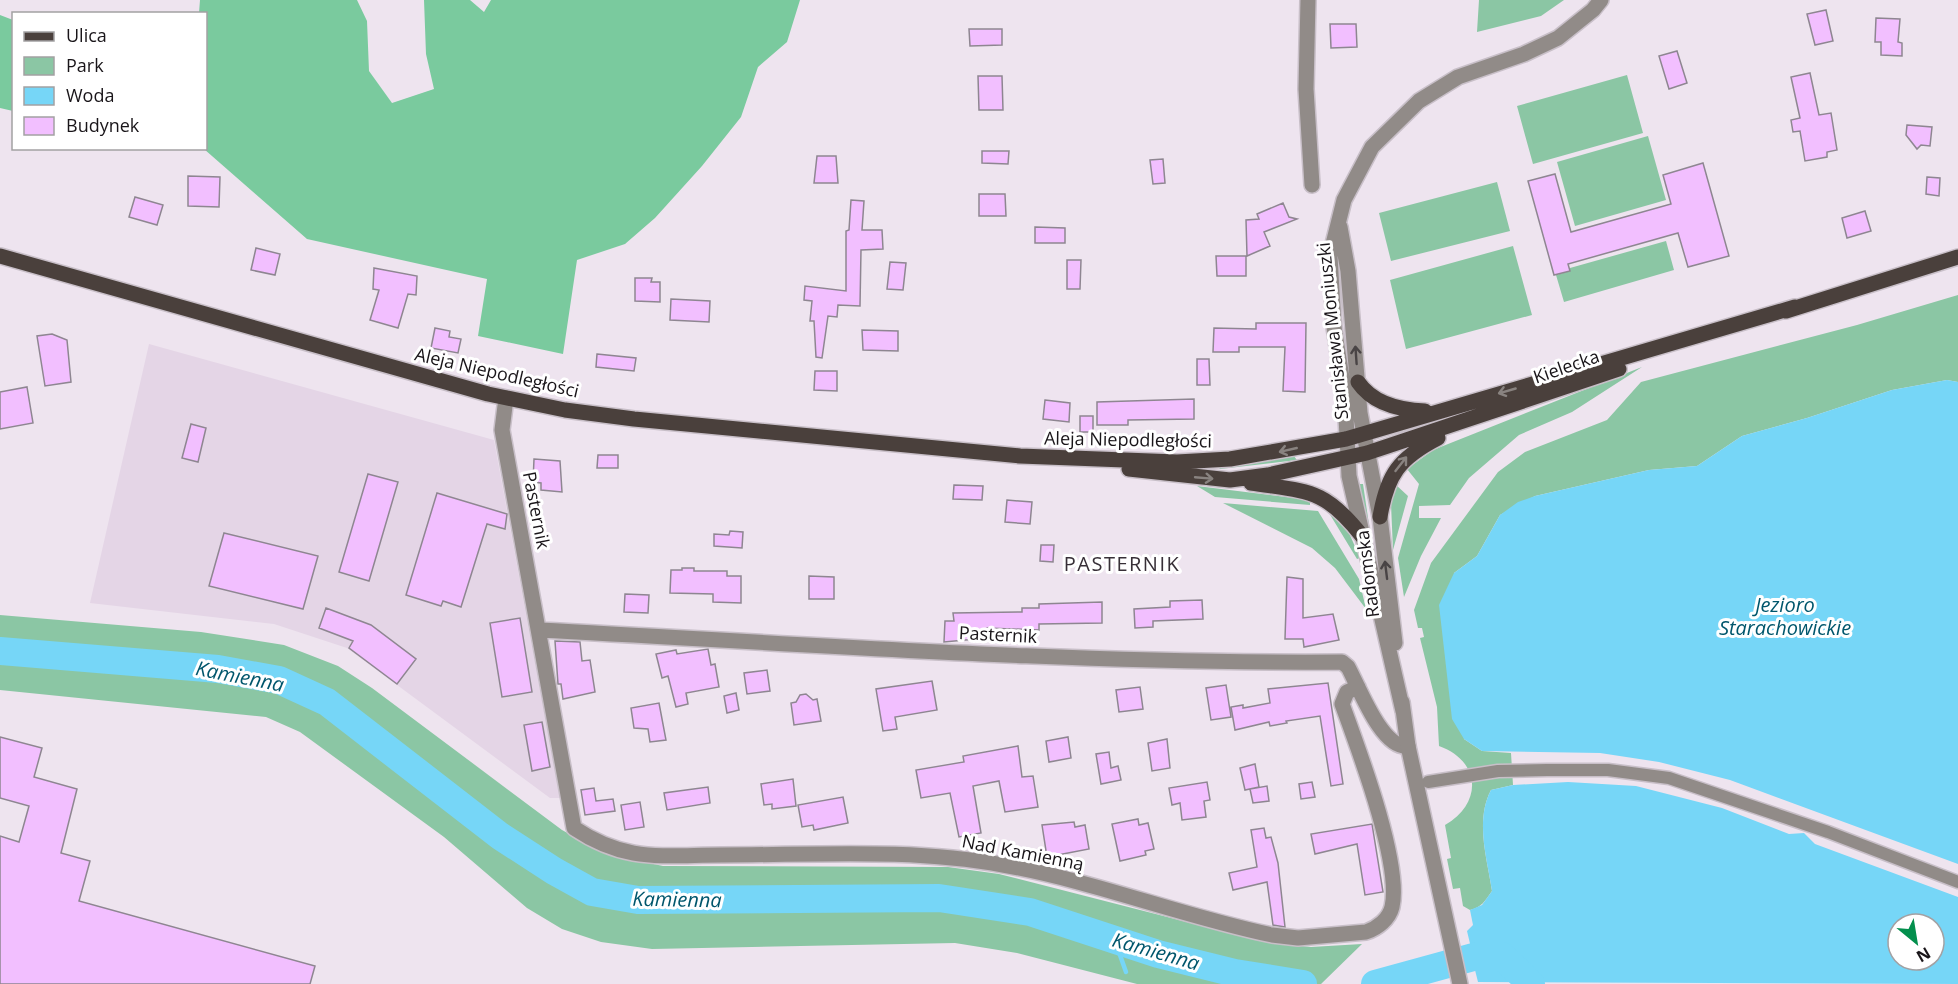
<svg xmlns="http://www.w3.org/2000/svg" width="1958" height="984" font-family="'Open Sans',sans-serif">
<rect width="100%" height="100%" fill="#eee4ef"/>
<path fill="#e4d5e6" d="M149,344L494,440L560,798H550L347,648L274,624L90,603Z"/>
<path fill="#8bc6a4" d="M1479,0H1564L1541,16L1477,32Z
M1627,75L1643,133L1533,164L1517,106Z
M1648,136L1666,200L1575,226L1557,162Z
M1497,182L1510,231L1391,261L1379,213Z
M1666,241L1674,270L1564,302L1556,275L1570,271V268Z
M1513,246L1532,315L1406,349L1390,280Z
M1958,295V382L1947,380L1892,390L1807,418L1742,436L1697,466L1649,470L1535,496L1500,515L1477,556L1454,573L1464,739L1482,751L1511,753L1513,785L1491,790C1475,821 1487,858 1492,891C1485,901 1482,907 1470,910L1463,906L1460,888L1453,889L1447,859L1451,858L1445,825C1483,803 1481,761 1439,746L1437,707L1420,638L1424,637L1422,628H1418L1414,610L1431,563L1498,472L1525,452L1607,420L1641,382L1857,325Z
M1642,367L1572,412L1519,435L1469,478L1450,505L1419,506V518H1441L1421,556L1404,597L1398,558L1419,484L1407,469L1433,450Z
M1293,455L1297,460L1220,469L1218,467Z
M1358,484H1363L1371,538Z
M1395,484L1408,496L1393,550L1391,504Z
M1197,486L1310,500V505L1215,497Z
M1223,503L1318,511L1359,579L1366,609L1335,568L1312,548Z
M1326,508L1346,526L1360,558L1357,559Z
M0,615L201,632L284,645L338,666L372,688L562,830L606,854L663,866L948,867L999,874L1265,942L1311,947L1362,944L1321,984H1137L1017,953L955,943L652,949L601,942L562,929L527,908L444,837L300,732L266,717L0,690Z"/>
<path fill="#7aca9e" d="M200,0H357L367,21L369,71L392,103L434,89L426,54L424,0H470L484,12L491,0H800L787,42L758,67L741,117L702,166L655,218L625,244L577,260L563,354L478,336L487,279L307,239L204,149L206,14L199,13Z
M0,15L13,20V111L0,108Z"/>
<path fill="#76d6f7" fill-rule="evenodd" d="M1947,380L1958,382V864L1730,780L1659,762L1600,753L1482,751L1464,739L1452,719L1439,605L1454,573L1477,556L1500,515L1518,502L1535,496L1649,470L1697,466L1742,436L1807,418L1892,390Z
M1568,782L1636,786L1722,808L1789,834L1804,833L1815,844L1958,897V984L1478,982L1473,962L1477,956L1472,952L1467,931L1473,925L1470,910L1482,905L1492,891C1487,858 1475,821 1491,790L1513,785ZM1898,924H1934V960H1898Z"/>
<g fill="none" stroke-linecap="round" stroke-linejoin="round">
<path stroke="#76d6f7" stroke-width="4.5" d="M1115,941L1126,972"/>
<path stroke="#76d6f7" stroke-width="28" d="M0,651L218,669L279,680L327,702L500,836L554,871L592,892L638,900L939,898L1030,912L1158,954L1235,973L1303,984
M1375,984L1477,956H1502L1531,984"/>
</g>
<path fill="#f2bfff" stroke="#8e8691" stroke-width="1.5" d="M1826,10L1833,41L1815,45L1807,14Z
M1876,18L1900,19L1898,42L1902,43V56L1881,55V42H1875Z
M1330,24H1356L1357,47L1331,48Z
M969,29H1002V45L970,46Z
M1677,51L1687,83L1669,89L1659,56Z
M1810,73L1819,115L1831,113L1837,150L1827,152V157L1805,161L1800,131L1793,132L1791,120L1800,118L1791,77Z
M978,76H1002L1003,110H979Z
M1907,125L1932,127L1930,146L1921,145L1917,149L1906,135Z
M982,151H1009L1008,164L982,163Z
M817,156H836L838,183H814Z
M1163,159L1165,183L1153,184L1150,160Z
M1703,163L1729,256L1688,267L1678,233L1568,264L1570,271L1554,275L1528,181L1555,174L1571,232L1671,204L1663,175Z
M188,176L220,177L219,207L188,206Z
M1927,177L1940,178L1939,196L1926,194Z
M979,194H1005L1006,216H979Z
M135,197L163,205L157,225L129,217Z
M851,200L864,201L862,230H882L883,249L861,250L860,306L838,305L837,317L828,316L822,358L816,357L814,321H810L812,301L804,300L805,286L846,291V231L849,230Z
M1283,203L1289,217L1297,219L1264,232L1270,246L1247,256L1246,220L1259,219L1257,214Z
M1865,211L1871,231L1847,238L1842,218Z
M1035,227L1065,228V243H1035Z
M256,248L280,254L275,275L251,270Z
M1216,256H1246V276H1217Z
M1067,260H1081L1080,289H1067Z
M890,262L906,263L903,290L887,289Z
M374,268L417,276L416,295L408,294L398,328L370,320L379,290L373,289Z
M635,278H652L651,282H660V302L635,301Z
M671,299L710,301L709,322L670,320Z
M1256,323H1306L1305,392L1283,391L1285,347H1239V352H1213L1214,328L1256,329Z
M435,328L450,331L449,337L461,339L458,353L431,348Z
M862,330L898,331V351L863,350Z
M52,334L67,340L71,382L45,386L37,336Z
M597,354L636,358L634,371L596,367Z
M1197,359H1209L1210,385H1197Z
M815,371H837V391L814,390Z
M27,387L33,423L0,429V392Z
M1194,399V419L1128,420V425H1097V402Z
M1045,400L1070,403L1069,422L1043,419Z
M1080,416H1093V432H1080Z
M191,424L206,428L198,462L182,458Z
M598,455H618V468H597Z
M534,459L560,461L562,492L541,490V483L533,482Z
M368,474L398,482L369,581L339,572Z
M954,485L983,486L982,500L953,499Z
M437,493L507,514L505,529L487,524L461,607L443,601L441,606L406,595Z
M1007,500L1032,502L1030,524L1005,522Z
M730,531L743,532L742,548L714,546V534L729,535Z
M224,533L318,556L303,609L209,586Z
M1041,545H1054L1053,562L1040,561Z
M682,568H694V571H727V576H741V603L713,602V594L670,593L671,570H682Z
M809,576L834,577V599H809Z
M1287,577L1303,579V618L1333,614L1339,640L1304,647L1303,639H1285Z
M625,594L649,595L648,613L624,612Z
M1202,600L1203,619L1153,621V627L1135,628L1134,609L1170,607V601Z
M1102,602V623L1039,624V630L987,628V638L944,642L945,621H954L953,613L1022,612V608H1039V604Z
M326,608L371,625L416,659L397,684L349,648L353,641L319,628Z
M520,618L532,692L502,697L490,623Z
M555,641L580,642L582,661L590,660L595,692L563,699L561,684H558Z
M708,649L711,665L715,664L719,687L686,693L688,704L676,707L668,676L662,678L656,654L676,650L677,654Z
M767,670L770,691L747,694L744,673Z
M932,681L937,710L895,717L897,729L883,731L876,689Z
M1328,683L1343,784L1331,786L1320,716L1286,721L1287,723L1270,726L1269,722L1235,730L1231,707L1243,705V708L1270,703L1268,689Z
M1226,685L1231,717L1211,720L1206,688Z
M1140,687L1143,709L1119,712L1116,690Z
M736,693L739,710L727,713L724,696Z
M806,694L813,700L817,699L821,721L794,725L791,703L796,702L800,695Z
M659,703L666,740L650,742L648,729L634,728L631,708Z
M542,722L550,767L532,771L524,725Z
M0,737L42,748L34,777L77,789L61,853L90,861L79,901L315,966L310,984H0V836L19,842L29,806L0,798Z
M1068,737L1071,758L1049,762L1046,741Z
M1167,739L1170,768L1152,771L1148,743Z
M1018,746L1022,777L1033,776L1038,807L1005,812L999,781L973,786L981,833L959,837L950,793L921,798L916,770L964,762L963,756Z
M1109,752L1111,768L1118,766L1121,780L1101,784L1096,754Z
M1255,764L1259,787L1245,790L1240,768Z
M793,779L796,806L772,809V804L764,805L761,784Z
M1207,782L1210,800L1204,801L1206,817L1182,820L1180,803L1172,805L1169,788Z
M1312,782L1315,797L1301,799L1299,784Z
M1267,786L1269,801L1253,803L1250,789Z
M708,787L710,803L667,810L664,793Z
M594,788L596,801L613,799L615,811L585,815L581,790Z
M843,797L848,823L814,830L813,825L802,827L798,805Z
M640,802L644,827L625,830L621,805Z
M1138,819L1139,825L1148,823L1154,849L1145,851L1146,855L1120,861L1112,824Z
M1074,822L1075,827L1085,825L1089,849L1047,857L1042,825Z
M1372,824L1383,892L1365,895L1357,844L1315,854L1311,834Z
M1264,828L1266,838L1271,837L1278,863L1285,927L1273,925L1267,882L1233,890L1229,873L1257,867L1251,830Z"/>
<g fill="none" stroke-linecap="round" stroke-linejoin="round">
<defs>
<path id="pedestrian" d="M1428,782L1498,771L1547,770H1608L1669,778L1828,832L1958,882"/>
<path id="minor" d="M1308,0L1306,89L1312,185
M506,398L502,430L574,828C626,863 662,855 722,855C815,855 911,848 1003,865C1094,881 1181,916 1272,935L1298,938L1366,932C1378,928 1389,919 1392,907C1402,864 1358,748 1342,704L1347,692L1358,687
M540,630C807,644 1074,664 1342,662L1348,667C1359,687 1382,750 1408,746"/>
<path id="tertiary" d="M1340,227L1348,271L1360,413L1380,517L1395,643
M1402,702L1408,746L1460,984
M1403,711L1349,476L1345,397L1334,327L1330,256L1344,200L1372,147L1419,101L1458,77L1524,54L1558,38L1593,10L1601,0"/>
<path id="primary" d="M0,256L488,394L565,410L634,419L1020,456L1177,462L1230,459L1346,439L1795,307
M1786,311L1958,257
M1358,382C1373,404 1399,410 1425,411
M1129,469L1230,480L1268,475L1367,453L1619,369
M1251,483C1309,492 1324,488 1362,536
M1380,517C1387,475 1399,458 1438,438"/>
</defs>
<use href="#pedestrian" stroke="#c8bfc8" stroke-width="15"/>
<use href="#minor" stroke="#c8bfc8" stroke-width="18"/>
<use href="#tertiary" stroke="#c8bfc8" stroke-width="18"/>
<use href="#primary" stroke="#c8bfc8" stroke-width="18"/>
<use href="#pedestrian" stroke="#918b88" stroke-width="12"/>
<use href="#minor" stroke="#918b88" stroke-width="15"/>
<use href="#tertiary" stroke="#918b88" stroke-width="15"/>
<use href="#primary" stroke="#4a403c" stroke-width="15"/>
</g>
<defs><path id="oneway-shaft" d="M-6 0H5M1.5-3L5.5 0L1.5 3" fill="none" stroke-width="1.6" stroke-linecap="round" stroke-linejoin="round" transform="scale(1.5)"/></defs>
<g stroke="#494445">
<use href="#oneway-shaft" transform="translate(1356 355) rotate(-94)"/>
<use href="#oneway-shaft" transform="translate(1386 570) rotate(-97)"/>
</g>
<g stroke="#898380">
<use href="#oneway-shaft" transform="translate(1507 391) rotate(164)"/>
<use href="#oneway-shaft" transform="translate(1288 450) rotate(167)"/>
<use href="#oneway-shaft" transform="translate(1401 464) rotate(-52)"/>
<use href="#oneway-shaft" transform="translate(1204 478) rotate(5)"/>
</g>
<g text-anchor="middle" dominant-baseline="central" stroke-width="6" stroke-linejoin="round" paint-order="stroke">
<g font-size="18" fill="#191519" stroke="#fff">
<text transform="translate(1332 331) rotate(-96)">Stanisława Moniuszki</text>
<text transform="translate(1566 366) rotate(-19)">Kielecka</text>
<text transform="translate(497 372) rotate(13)">Aleja Niepodległości</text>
<text transform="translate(1128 439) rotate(1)">Aleja Niepodległości</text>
<text transform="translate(537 510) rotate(79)">Pasternik</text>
<text transform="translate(1367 574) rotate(-97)">Radomska</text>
<text transform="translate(998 634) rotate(3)">Pasternik</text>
<text transform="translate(1023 852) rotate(11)">Nad Kamienną</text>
</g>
<g font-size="20" letter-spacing="1.5" fill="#372f37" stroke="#fff">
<text x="1122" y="563">PASTERNIK</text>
</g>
<g font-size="20" font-style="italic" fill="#00566c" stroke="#fff">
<text x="1785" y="604">Jezioro<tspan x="1785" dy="23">Starachowickie</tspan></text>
<text transform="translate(240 676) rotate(11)">Kamienna</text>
<text transform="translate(677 899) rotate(1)">Kamienna</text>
<text transform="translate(1156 951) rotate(16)">Kamienna</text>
</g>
</g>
<rect x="12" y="12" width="195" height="138" fill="#ffffff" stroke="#a3a1a3" stroke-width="1.5"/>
<rect x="24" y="32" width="30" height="9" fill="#4a403c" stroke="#a3a1a3" stroke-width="1.5"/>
<text x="66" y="42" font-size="18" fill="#191519">Ulica</text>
<rect x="24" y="57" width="30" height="18" fill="#8bc6a4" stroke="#a3a1a3" stroke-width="1.5"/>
<text x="66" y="72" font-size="18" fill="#191519">Park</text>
<rect x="24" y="87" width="30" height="18" fill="#76d6f7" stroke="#a3a1a3" stroke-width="1.5"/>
<text x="66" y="102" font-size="18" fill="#191519">Woda</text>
<rect x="24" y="117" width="30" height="18" fill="#f2bfff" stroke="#a3a1a3" stroke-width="1.5"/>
<text x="66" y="132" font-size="18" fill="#191519">Budynek</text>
<g transform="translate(1916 942) rotate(150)"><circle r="28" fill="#ffffff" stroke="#a3a1a3" stroke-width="1.5"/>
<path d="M0-4.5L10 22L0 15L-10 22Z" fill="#038f4d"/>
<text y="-9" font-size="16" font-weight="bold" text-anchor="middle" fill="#191519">N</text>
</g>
</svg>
